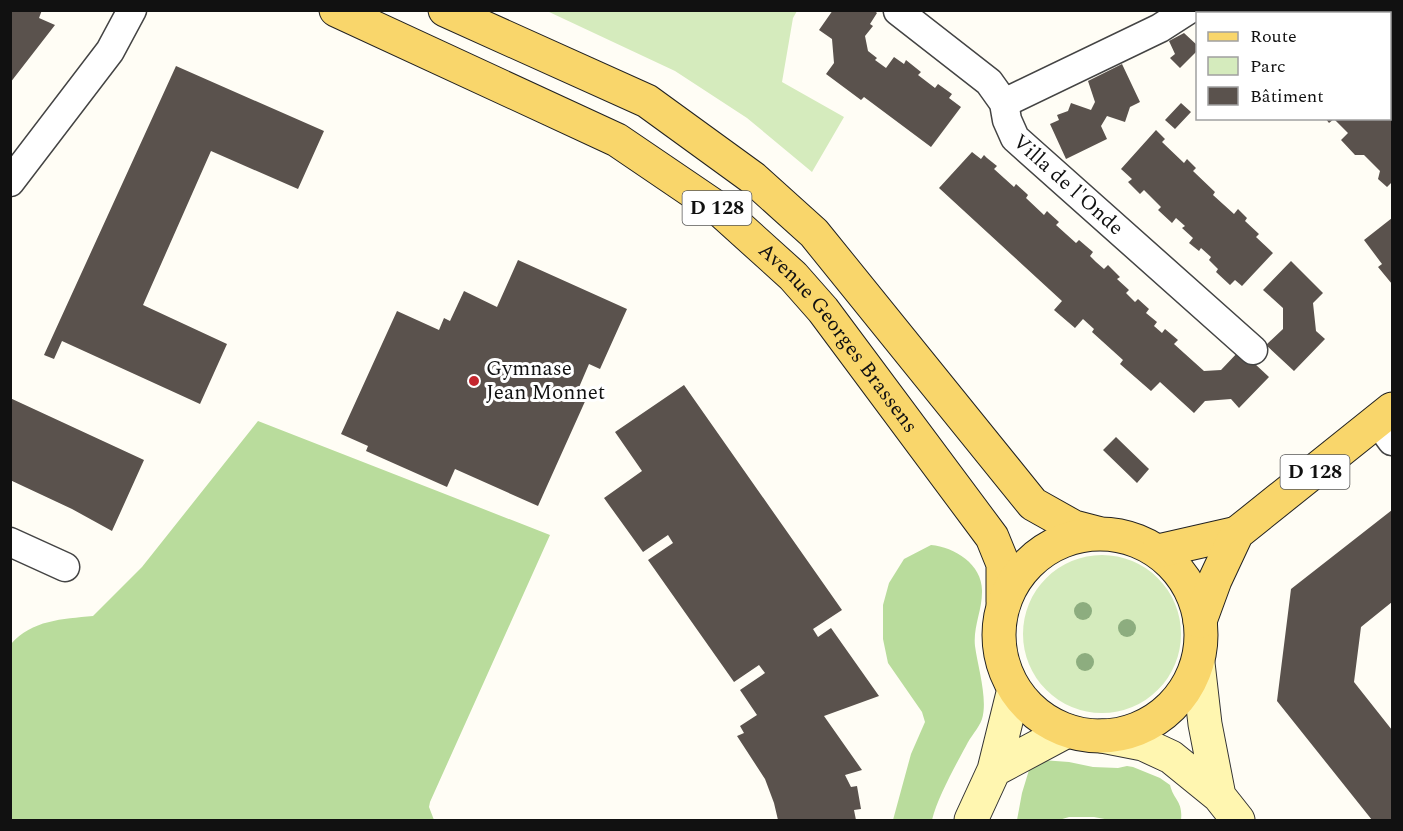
<svg xmlns="http://www.w3.org/2000/svg" width="1403" height="831" font-family="Spectral,serif">
<rect width="100%" height="100%" fill="#fffdf5"/>
<path fill="#d5ebbd" d="M547,11H797L793,18L782,82L844,117L812,172L747,118L675,71Z
M1023 634a79 79 0 1 1 158 0a79 79 0 1 1-158 0Z"/>
<path fill="#b9dc9c" d="M258,421L550,535L430,802L429,807L434,820H11V644C32,620 62,619 93,616L142,567Z
M931,545C955,547 983,565 982,592C982,611 973,627 975,646C978,668 988,699 982,719C979,728 970,737 966,746C955,766 937,799 932,820H893L911,754L925,722L922,712L888,663L883,639V605L889,583L904,559Z
M1042,760L1069,762L1093,767L1118,768L1127,766L1133,767L1160,778L1170,785C1174,801 1183,801 1181,820H1110L1094,817H1069L1059,820H1017L1022,793L1029,770Z"/>
<path fill="#5a524d" d="M10,10H42L39,18L55,25L10,83Z
M833,10H874L877,13L870,24L873,26L865,36L868,51L877,58L875,60L886,68L894,57L904,64L906,60L921,72L918,75L935,88L938,84L952,94L949,98L961,107L931,147L864,97L861,100L826,74L834,63L832,39L819,30Z
M1232,10H1314V14H1233Z
M1184,33L1198,46V50L1180,68L1170,58L1175,54L1169,41Z
M1122,64L1140,102L1130,107L1125,122L1107,116L1101,126L1107,139L1066,159L1050,124L1059,120L1057,115L1068,111L1071,103L1091,110L1095,102L1088,81Z
M176,66L324,131L298,189L211,151L143,305L227,344L200,404L62,341L54,359L44,355Z
M1390,94L1392,98V182L1387,187L1378,179L1380,171L1364,155H1355L1341,140L1348,133L1334,119L1329,123L1325,118H1390Z
M1181,103L1191,112L1175,129L1165,120Z
M1156,130L1165,139L1162,142L1184,163L1187,159L1196,168L1193,171L1215,192L1213,195L1234,214L1238,209L1247,218L1245,221L1259,234L1256,237L1273,253L1242,286L1235,280L1230,285L1216,272L1218,269L1209,260L1211,257L1201,248L1199,251L1189,243L1193,238L1182,228L1185,226L1176,218L1172,223L1158,210L1161,207L1144,190L1140,194L1128,182L1132,179L1121,169Z
M972,152L981,159L984,155L987,158L997,166L994,169L1014,187L1016,184L1026,193L1028,195L1026,198L1044,215L1047,211L1049,213L1059,222L1056,225L1076,243L1079,240L1093,252L1090,256L1096,262L1104,269L1108,265L1120,277L1117,279L1129,290L1126,293L1135,302L1138,299L1149,309L1146,313L1157,322L1154,326L1162,333L1165,329L1178,340L1174,344L1204,371L1221,370L1240,350L1269,377L1239,408L1231,399L1205,401L1194,413L1160,382L1151,391L1120,364L1123,360L1092,332L1094,329L1083,319L1075,328L1054,310L1062,301L939,188Z
M1392,218V284L1378,267L1382,264L1364,240Z
M518,260L627,309L600,369L589,364L577,392L587,397L538,506L455,469L447,487L366,451L368,446L341,434L397,311L439,330L444,318L450,321L464,291L497,307Z
M1291,261L1323,293L1313,303L1316,331L1325,339L1294,371L1266,345L1283,329V308L1263,290Z
M684,385L842,610L813,629L818,637L831,628L879,696L824,716L862,770L845,775L851,787L857,786L861,809L854,810L856,820H778L774,803L765,779L737,736L744,733L740,726L757,715L740,690L765,673L759,665L734,682L648,560L673,543L668,535L643,552L604,498L642,471L615,432Z
M10,398L144,460L112,531L72,509L10,480Z
M1116,437L1149,469L1137,483L1103,450Z
M1392,510V602L1361,627L1354,682L1392,730V820H1372L1277,701L1291,589Z"/>
<g fill="none" stroke-linecap="round" stroke-linejoin="round">
<defs>
<g id="street">
<path id="s1" d="M898,11L989,82L1004,103L1007,120L1015,138L1253,350"/>
<path d="M1390,26L1392,30"/>
<path d="M1004,103L1160,28L1188,10"/>
<path d="M10,182L110,51L132,10"/>
<path d="M1378,422L1392,441"/>
<path d="M10,542L65,567"/>
</g>
<path id="secondary" d="M1198,663L1205,724L1219,796
M1102,736L1143,744L1171,757L1219,796L1238,820
M994,770L1067,731
M971,820L994,770L1014,689"/>
<g id="primary">
<path id="s2" d="M336,10L617,140L720,210L793,276L823,310L992,537L1003,564V602"/>
<path d="M445,10L647,101L753,178L814,233L1033,504L1074,527L1097,533"/>
<circle cx="1100" cy="635" r="101"/>
<path d="M1158,551L1237,533"/>
<path d="M1200,621L1215,580L1237,533L1392,409"/>
</g>
</defs>
<use href="#street" stroke="#444" stroke-width="31"/>
<use href="#secondary" stroke="#333" stroke-width="35"/>
<use href="#primary" stroke="#222" stroke-width="35"/>
<use href="#street" stroke="#fff" stroke-width="28"/>
<use href="#secondary" stroke="#fff6b0" stroke-width="33"/>
<use href="#primary" stroke="#f9d66b" stroke-width="33"/>
</g>
<g fill="#8dad7f">
<circle cx="1083" cy="611" r="9"/>
<circle cx="1127" cy="628" r="9"/>
<circle cx="1085" cy="662" r="9"/>
</g>
<circle fill="#c4262e" stroke="#fff" stroke-width="2" cx="474" cy="381" r="6"/>
<g text-anchor="middle" dominant-baseline="central" stroke-width="6" stroke-linejoin="round" paint-order="stroke">
<g fill="#fff" stroke="#585858" stroke-width="1.5">
<rect x="682.5" y="191" width="69" height="34" rx="4.5"/>
<rect x="1280.5" y="455" width="69" height="34" rx="4.5"/>
</g>
<g font-size="20" font-weight="bold" fill="#111">
<text x="717" y="208">D 128</text>
<text x="1315" y="472">D 128</text>
</g>
<g font-size="21" fill="#111" stroke="#fff">
<text stroke="none"><textPath href="#s1" startOffset="249">Villa de l'Onde</textPath></text>
<text stroke="none"><textPath href="#s2" startOffset="609">Avenue Georges Brassens</textPath></text>
</g>
<g font-size="21" fill="#111" stroke="#fff" text-anchor="start">
<text x="486" y="369">Gymnase<tspan x="486" dy="24">Jean Monnet</tspan></text>
</g>
</g>
<rect width="1403" height="831" fill="none" stroke="#111111" stroke-width="24"/>
<rect x="1196" y="12" width="195" height="108" fill="#ffffff" stroke="#a0a0a0" stroke-width="1.5"/>
<rect x="1208" y="32" width="30" height="9" fill="#f9d66b" stroke="#a0a0a0" stroke-width="1.5"/>
<text x="1250" y="42" font-size="18" fill="#111111">Route</text>
<rect x="1208" y="57" width="30" height="18" fill="#d5ebbd" stroke="#a0a0a0" stroke-width="1.5"/>
<text x="1250" y="72" font-size="18" fill="#111111">Parc</text>
<rect x="1208" y="87" width="30" height="18" fill="#5a524d" stroke="#a0a0a0" stroke-width="1.5"/>
<text x="1250" y="102" font-size="18" fill="#111111">Bâtiment</text>
</svg>
